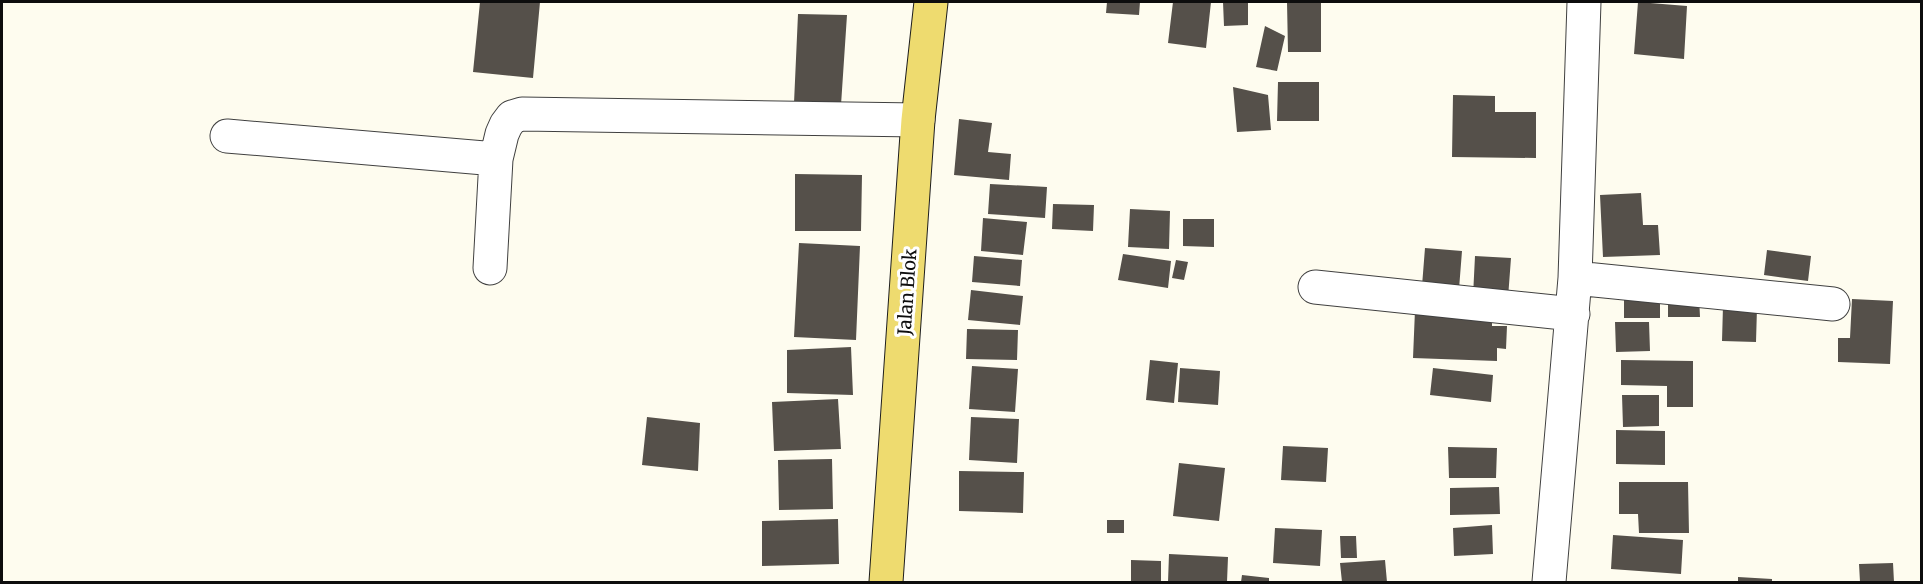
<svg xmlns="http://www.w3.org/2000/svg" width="1923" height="584" font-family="Merriweather,serif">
<rect width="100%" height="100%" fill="#fefcef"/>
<path fill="#55504a" d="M480,2H540L533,78L473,72Z
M1107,2H1140L1139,15L1106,13Z
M1173,2H1211L1206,48L1168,43Z
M1223,2H1248V25L1224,26Z
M1287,2H1321V52H1288Z
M1638,2L1687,6L1684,59L1634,54Z
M798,14L847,15L841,105L794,103Z
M1265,26L1285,36L1277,71L1256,67Z
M1278,82H1319V121H1277Z
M1233,87L1268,95L1271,130L1237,132Z
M1453,95L1495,96V112H1536V158L1452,157Z
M959,119L992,123L988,152L1011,154L1009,180L954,175Z
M795,174L862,175L861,231H795Z
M990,184L1047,187L1045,218L988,214Z
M1641,193L1643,225H1658L1660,255L1603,257L1600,195Z
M1053,204L1094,205L1093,231L1052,229Z
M1130,209L1170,211L1169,249L1128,247Z
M983,218L1027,222L1023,255L981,251Z
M1183,219H1214V247L1183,246Z
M799,243L860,246L856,340L794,337Z
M1425,248L1462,251L1459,289L1422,286Z
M1767,250L1811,256L1808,281L1764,275Z
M1123,254L1171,261L1168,288L1118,280Z
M974,256L1022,260L1020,286L972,282Z
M1475,256L1511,258L1508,298L1473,296Z
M1176,260L1188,262L1184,280L1172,278Z
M1660,289V318H1624V290Z
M971,290L1023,296L1020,325L968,320Z
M1668,296H1699L1700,317H1668Z
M1852,299L1893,301L1890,364L1838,362V338H1850Z
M1723,306L1757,308L1756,342L1722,341Z
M1415,310L1492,313V326H1507L1506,349L1497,348V361L1413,358Z
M1615,322H1649L1650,351L1616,352Z
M967,329L1018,330L1017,360L966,359Z
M851,347L853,395L787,393V350Z
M1150,360L1178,363L1174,403L1146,400Z
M1621,360L1693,361V407H1667V386L1621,385Z
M972,366L1018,369L1015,412L969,409Z
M1180,368L1220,371L1218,405L1178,402Z
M1433,368L1493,375L1491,402L1430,395Z
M1622,395H1659V426L1623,427Z
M838,399L841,449L774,451L772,402Z
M647,417L700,423L698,471L642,465Z
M971,417L1019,419L1017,463L969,460Z
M1616,430L1665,431V465L1616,464Z
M1283,446L1328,448L1326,482L1281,480Z
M1448,447L1497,448L1496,478H1449Z
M832,459L833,509L779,510L778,460Z
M1179,463L1225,468L1219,521L1173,516Z
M959,471L1024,472L1023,513L959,511Z
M1619,482H1688L1689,533H1639L1638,514H1619Z
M1499,487L1500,514L1450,515V488Z
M838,519L839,564L762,566V521Z
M1107,520H1124V533H1107Z
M1492,525L1493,554L1454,556L1453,528Z
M1275,528L1322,530L1320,566L1273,563Z
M1613,535L1683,540L1681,574L1611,569Z
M1340,536H1356L1357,558H1341Z
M1169,554L1228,557L1227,582H1168Z
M1131,560L1161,561V582H1131Z
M1385,560L1387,582H1342L1340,563Z
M1893,563L1894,582H1860L1859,564Z
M1242,575L1269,578V582H1241Z
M1738,577L1772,579V582H1738Z"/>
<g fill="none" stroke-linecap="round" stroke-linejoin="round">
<defs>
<path id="minor" d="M227,136L496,159
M490,268L496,159L502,134L506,125L512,117L522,114L918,120
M1575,278L1833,304
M1315,287L1573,314
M1549,582L1575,278L1584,2"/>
<path id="major" d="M886,582L918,120L931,2"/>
</defs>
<use href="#minor" stroke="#404040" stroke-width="35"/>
<use href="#major" stroke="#1e1e1e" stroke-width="35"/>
<use href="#minor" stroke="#fff" stroke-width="33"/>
<use href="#major" stroke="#eedb6f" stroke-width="33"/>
</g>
<g text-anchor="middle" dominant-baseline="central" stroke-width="6" stroke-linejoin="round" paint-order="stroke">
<g font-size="18" fill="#0d0d0d" stroke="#fff">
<text transform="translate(907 292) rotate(-86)">Jalan Blok</text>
</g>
</g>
<rect width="1923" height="584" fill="none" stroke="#0d0d0d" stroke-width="6"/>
</svg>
